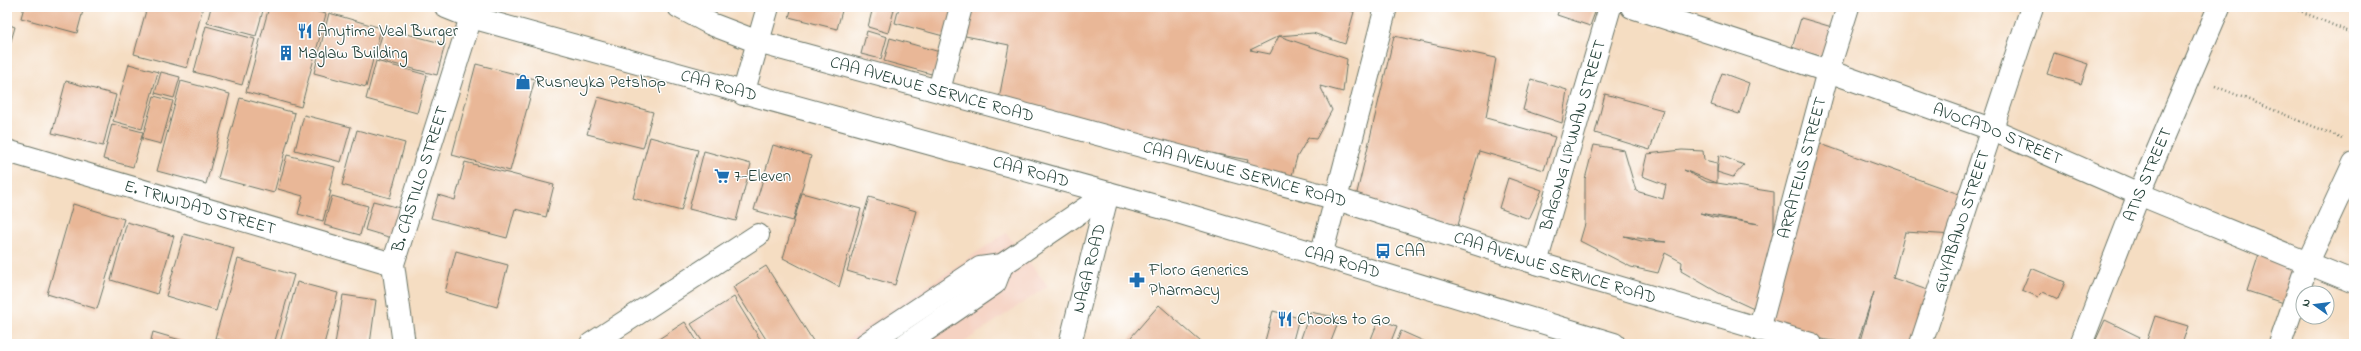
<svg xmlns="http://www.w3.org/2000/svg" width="2361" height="351" font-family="'Indie Flower',sans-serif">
<rect width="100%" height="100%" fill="#fff"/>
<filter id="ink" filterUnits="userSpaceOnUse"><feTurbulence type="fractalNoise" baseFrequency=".025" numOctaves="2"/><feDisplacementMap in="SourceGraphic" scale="8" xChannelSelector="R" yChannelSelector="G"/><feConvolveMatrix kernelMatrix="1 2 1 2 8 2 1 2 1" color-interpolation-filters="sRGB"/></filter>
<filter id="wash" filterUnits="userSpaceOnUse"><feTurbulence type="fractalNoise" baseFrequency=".012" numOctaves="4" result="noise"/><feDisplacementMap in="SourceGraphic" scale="16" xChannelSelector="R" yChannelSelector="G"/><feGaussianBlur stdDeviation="0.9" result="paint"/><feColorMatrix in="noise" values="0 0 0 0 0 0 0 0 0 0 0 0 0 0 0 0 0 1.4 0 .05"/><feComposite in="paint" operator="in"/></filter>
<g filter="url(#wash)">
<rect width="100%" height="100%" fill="#f5ddc2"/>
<path fill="#f5d2c2" d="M1006,233L1048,286L961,344H840Z"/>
<g id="blocks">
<path fill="#e9b797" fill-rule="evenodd" d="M24,7H84L77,33L21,18Z
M147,7H203L187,68L134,54Z
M211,7H264L256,36L207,23Z
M269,7H299L326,14L301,107L246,92Z
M792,7H843L837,29L789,17Z
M873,7L894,10L888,33L868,27Z
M899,7H955L947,37L895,23Z
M963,7H1341L1354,12L1345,44L1313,33L1279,36L1250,50L1270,54L1279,36L1347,59L1343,92L1320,86L1332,110L1316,139L1308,138L1297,157L1291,179L1246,167L1248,160L1162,144L999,99L1009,45L956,34Z
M1560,7H1597L1590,26L1557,15Z
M329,13L381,28L366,87L314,73Z
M1801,18L1832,27L1823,57L1792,48Z
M7,24L15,27L7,55Z
M206,26L255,39L242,85L194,72Z
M384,28L445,44L437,75L375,59Z
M867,31L887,37L881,59L861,54Z
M1394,36L1496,58L1486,118L1555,137L1544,170L1479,151L1457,229L1356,197Z
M890,38L940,52L935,75L884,61Z
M2054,53L2088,64L2081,84L2047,74Z
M376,61L427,75L417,113L366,99Z
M129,64L158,72L142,129L113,121Z
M476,64L535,79L510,171L452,155Z
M161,72L180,77L174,98L155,93Z
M1722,73L1749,83L1739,114L1711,105Z
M1531,79L1567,90L1562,123L1523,110Z
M66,81L116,95L103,146L52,133Z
M181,81L230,94L206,184L157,171Z
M1605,94L1663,110L1650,150L1595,133Z
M154,96L173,101L161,144L142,139Z
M598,97L653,112L643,148L587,134Z
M240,98L295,113L274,193L218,178Z
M304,115L351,127L341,162L295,150Z
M112,124L143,132L133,167L103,159Z
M357,130L405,143L390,198L342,185Z
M650,137L698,150L681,211L633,198Z
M1818,143L1967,197L1954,235L1905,232L1893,278L1930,291L1912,344H1859L1874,292L1857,344L1826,340L1765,323Z
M773,145L811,156L793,221L754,210Z
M1594,145L1624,150L1636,191L1663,199L1666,185L1642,176L1647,154L1682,150L1703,151L1704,160L1717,163V183L1774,192V227L1767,275L1756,310L1719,293L1681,271L1682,262L1665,253L1658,273L1631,267L1580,241L1585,224V179ZM1684,170L1717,183L1707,182ZM1700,213L1759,224L1712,217ZM1624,236L1666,242L1641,241Z
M704,151L751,164L736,221L689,209Z
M287,155L335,167L329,191H331L323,221L298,214L303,196L278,189Z
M1719,155L1744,165L1733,177L1717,172Z
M465,162L554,185L546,217L515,209L507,238L431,218L438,195L455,200Z
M1508,178L1542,190L1529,219L1499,208Z
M802,193L861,209L839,287L783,258Z
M332,196L368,206L360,235L324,225Z
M869,197L916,211L895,285L847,271Z
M373,201L400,208L392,238L365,230Z
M73,204L124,219L97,309L47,294Z
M127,222L174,236L157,294L111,280Z
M184,234L234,248L216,311L166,296Z
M456,251L508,265L497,307L445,292Z
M2259,254L2296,266L2284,303L2247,291Z
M238,259L294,275L274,344H234L215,338Z
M766,266L815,344H769L733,287Z
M2031,268L2065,282L2058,299L2043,292L2038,297L2022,290Z
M297,282L338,293L324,344H289L280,342Z
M343,295L376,300L370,344H335Z
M734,297L763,344H704L691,324Z
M1159,305L1201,342L1199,344H1125Z
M1273,311L1299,318L1292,344H1276L1265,341Z
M1310,312L1340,318L1330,344H1299Z
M2155,316L2188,326L2182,344L2146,343Z
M1379,319L1397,326L1390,344H1369Z
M2105,320L2140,337L2136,344H2094Z
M685,322L699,344H651Z
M1401,331L1428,343V344H1396Z
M153,332L194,344H150Z"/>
</g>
</g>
<g filter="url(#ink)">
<use href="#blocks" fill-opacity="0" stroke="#6a7566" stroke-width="1"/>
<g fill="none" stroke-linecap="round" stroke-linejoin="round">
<defs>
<g id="minor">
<path id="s1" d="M679,7L711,24L758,42L1337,199L1536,263L1811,344"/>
<path id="s2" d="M1632,7L1828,71L1991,129L2139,194L2354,282"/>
<path d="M939,90L961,7"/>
<path d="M743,94L768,7"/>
<path id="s3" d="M7,151L393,264"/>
<path d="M1321,256L1386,7"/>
<path id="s4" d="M1536,263L1610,7"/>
<path id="s5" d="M1759,330L1828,71L1848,7"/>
<path id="s6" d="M404,344L393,264L471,17"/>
<path d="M591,344L758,235"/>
<path d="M866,344L980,268L1002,265L1108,193"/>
<path d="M906,344L995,283L1002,265"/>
<path id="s7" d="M1921,344L2032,7"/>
<path id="s8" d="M2081,344L2139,194L2219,7"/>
<path d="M2280,344L2308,262L2354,163"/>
</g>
<g id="major">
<path id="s9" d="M446,7L471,17L1181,213L1614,344"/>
<path id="s10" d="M1070,344L1108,193"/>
</g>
</defs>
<use href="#minor" stroke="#6a7566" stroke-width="24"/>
<use href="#major" stroke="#6a7566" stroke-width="24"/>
<path stroke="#6a7566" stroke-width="2.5" stroke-dasharray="1 3" stroke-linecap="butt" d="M2291,7L2354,34
M2215,86L2342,138"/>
<use href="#minor" stroke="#fff" stroke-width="22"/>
<use href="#major" stroke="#fff" stroke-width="22"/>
</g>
</g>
<defs>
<symbol id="restaurant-bare" viewBox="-9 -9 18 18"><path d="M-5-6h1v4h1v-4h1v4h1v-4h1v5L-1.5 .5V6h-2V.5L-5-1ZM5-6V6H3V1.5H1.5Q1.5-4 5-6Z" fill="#1f6fb2" stroke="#fff" stroke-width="2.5" paint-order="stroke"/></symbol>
<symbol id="building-bare" viewBox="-9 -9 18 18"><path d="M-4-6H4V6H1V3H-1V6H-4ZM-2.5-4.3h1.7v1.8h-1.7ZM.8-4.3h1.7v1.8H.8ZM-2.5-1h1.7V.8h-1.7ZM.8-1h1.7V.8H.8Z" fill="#1f6fb2" stroke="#fff" stroke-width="2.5" paint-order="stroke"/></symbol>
<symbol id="shop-bare" viewBox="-9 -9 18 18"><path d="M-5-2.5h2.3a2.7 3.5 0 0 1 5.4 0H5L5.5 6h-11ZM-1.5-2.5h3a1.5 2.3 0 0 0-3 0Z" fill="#1f6fb2" stroke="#fff" stroke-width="2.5" paint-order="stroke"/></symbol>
<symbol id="supermarket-bare" viewBox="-9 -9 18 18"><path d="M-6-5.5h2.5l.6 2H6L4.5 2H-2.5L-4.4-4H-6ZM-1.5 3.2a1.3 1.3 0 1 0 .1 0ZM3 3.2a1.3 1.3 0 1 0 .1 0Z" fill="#1f6fb2" stroke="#fff" stroke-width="2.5" paint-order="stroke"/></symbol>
<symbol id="bus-bare" viewBox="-9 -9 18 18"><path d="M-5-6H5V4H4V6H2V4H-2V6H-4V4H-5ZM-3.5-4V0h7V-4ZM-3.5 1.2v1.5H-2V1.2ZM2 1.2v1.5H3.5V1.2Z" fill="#1f6fb2" stroke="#fff" stroke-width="2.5" paint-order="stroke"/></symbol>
<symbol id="pharmacy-bare" viewBox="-9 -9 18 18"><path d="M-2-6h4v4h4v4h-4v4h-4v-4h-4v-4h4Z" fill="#1f6fb2" stroke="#fff" stroke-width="2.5" paint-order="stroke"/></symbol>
</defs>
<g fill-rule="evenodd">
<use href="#restaurant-bare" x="294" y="20" width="22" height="22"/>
<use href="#building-bare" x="275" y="42" width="22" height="22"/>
<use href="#shop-bare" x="512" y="71" width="22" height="22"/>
<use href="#supermarket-bare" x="711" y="165" width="22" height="22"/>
<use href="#bus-bare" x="1372" y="240" width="22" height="22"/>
<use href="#pharmacy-bare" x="1126" y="269" width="22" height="22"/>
<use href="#restaurant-bare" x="1274" y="308" width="22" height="22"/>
</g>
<g text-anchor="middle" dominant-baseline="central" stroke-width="3" stroke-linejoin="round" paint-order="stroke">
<g font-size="17" fill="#1f3d34" stroke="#fff" text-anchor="start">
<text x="317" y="31">Anytime Veal Burger</text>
<text x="298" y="53">Maglaw Building</text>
<text x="535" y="82">Rusneyka Petshop</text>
<text x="734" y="176">7-Eleven</text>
<text x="1395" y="251">CAA</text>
<text x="1149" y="270">Floro Generics<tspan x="1149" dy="20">Pharmacy</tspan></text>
<text x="1297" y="319">Chooks to Go</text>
</g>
<g font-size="17" fill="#1f3d34" stroke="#fff">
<text stroke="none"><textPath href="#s9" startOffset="284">CAA ROAD</textPath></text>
<text stroke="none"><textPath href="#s1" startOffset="267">CAA AVENUE SERVICE ROAD</textPath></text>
<text stroke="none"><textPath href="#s2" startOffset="387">AVOCADO STREET</textPath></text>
<text stroke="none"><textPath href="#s4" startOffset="133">BAGONG LIPUNAN STREET</textPath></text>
<text stroke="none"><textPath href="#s5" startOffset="168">ARRATELIS STREET</textPath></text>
<text stroke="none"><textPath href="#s9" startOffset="608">CAA ROAD</textPath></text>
<text stroke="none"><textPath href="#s1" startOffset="591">CAA AVENUE SERVICE ROAD</textPath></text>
<text stroke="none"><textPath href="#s8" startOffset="182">ATIS STREET</textPath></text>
<text stroke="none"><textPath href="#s6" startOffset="170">B. CASTILLO STREET</textPath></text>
<text stroke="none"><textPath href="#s3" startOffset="201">E. TRINIDAD STREET</textPath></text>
<text stroke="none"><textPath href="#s7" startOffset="129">GUYABANO STREET</textPath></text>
<text stroke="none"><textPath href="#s9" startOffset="932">CAA ROAD</textPath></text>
<text stroke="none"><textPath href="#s1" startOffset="915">CAA AVENUE SERVICE ROAD</textPath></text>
<text stroke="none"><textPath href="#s10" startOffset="78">NAGA ROAD</textPath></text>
</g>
</g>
<rect width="2361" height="351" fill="none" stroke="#fff" stroke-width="24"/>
<g transform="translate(2315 305) rotate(284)"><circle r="19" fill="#ffffff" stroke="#a5b1ae"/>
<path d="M0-3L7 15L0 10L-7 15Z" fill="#1f6fb2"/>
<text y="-6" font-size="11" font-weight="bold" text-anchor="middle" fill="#1f3d34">N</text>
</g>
</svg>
